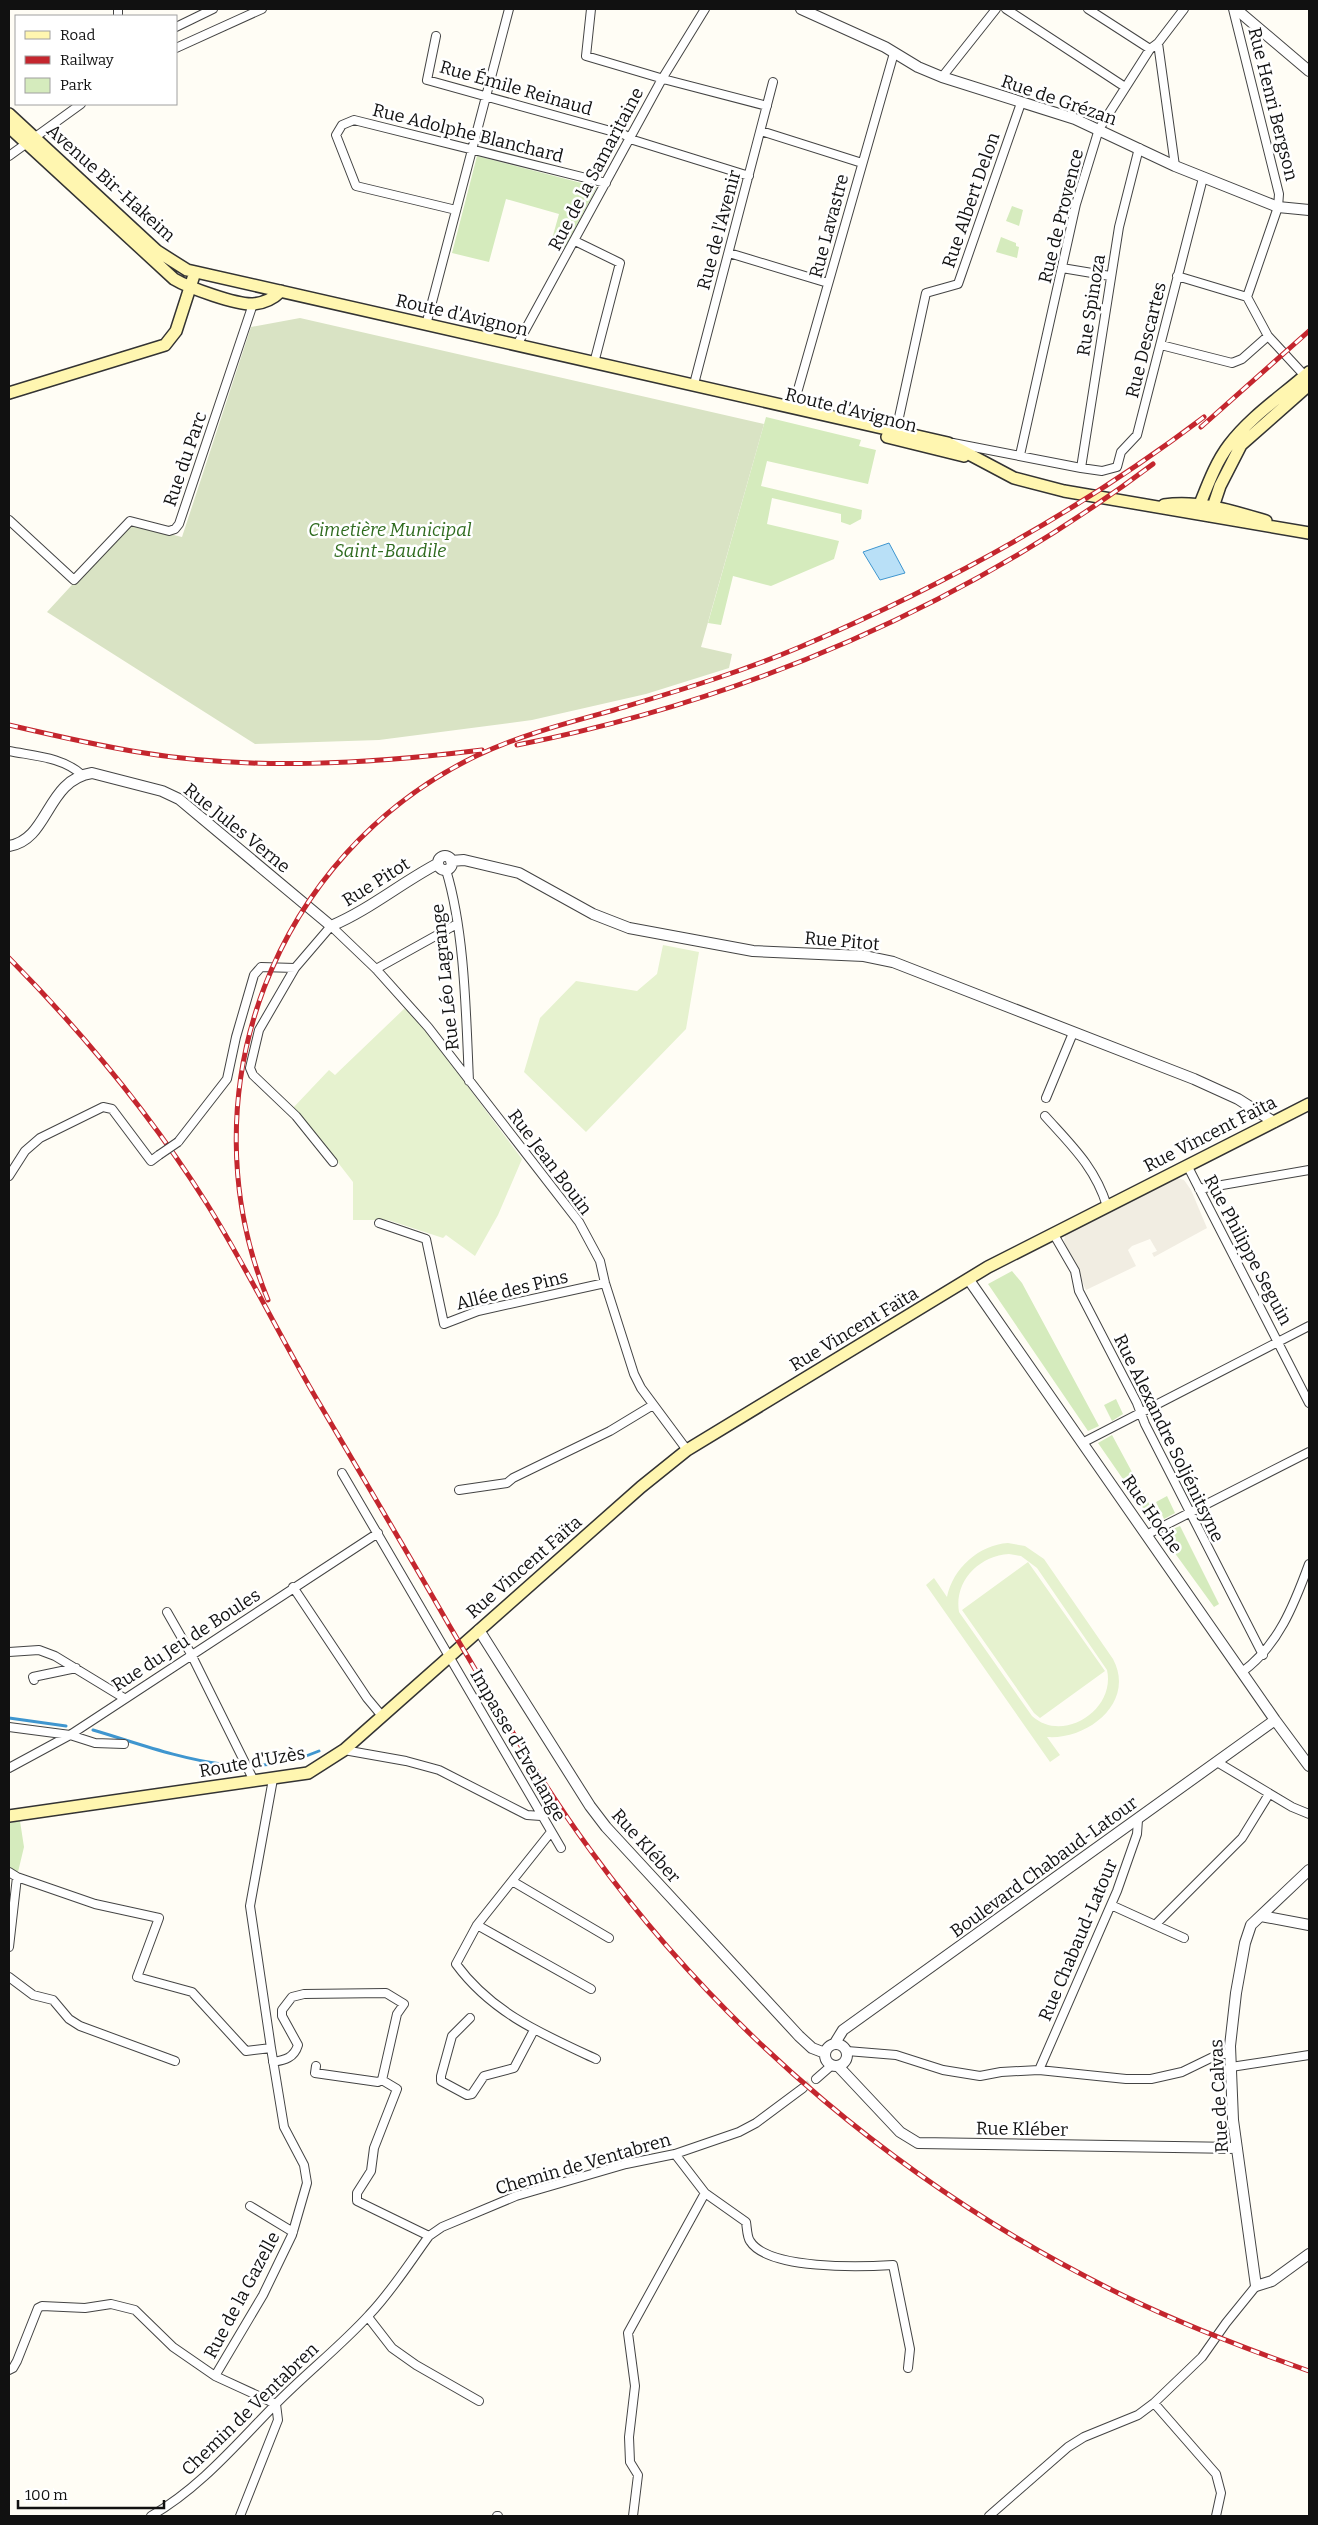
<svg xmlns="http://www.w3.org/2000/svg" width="1318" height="2525" font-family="Bitter,serif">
<rect width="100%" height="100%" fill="#fffdf5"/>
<path fill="#d5ebbd" d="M477,156L597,187L565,247L552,239L559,214L506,199L489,262L452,253Z
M1012,206L1023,210L1019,226L1006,221Z
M1001,237L1016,243V246L1019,247L1017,258L996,252Z
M766,417L861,440L859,446L876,450L868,484L767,461L761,486L862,510L861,519L850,525L841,522V514L772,498L767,524L839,541L834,559L771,586L733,576L721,625L708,623Z
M1012,1271L1022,1283L1099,1426L1088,1431L988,1284Z
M1116,1399L1123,1414L1112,1421L1104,1405Z
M1112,1435L1159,1522L1154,1524L1098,1443Z
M1167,1496L1175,1513L1164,1519L1156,1502Z
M1180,1526L1219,1604L1214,1607L1161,1534Z
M20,1821L24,1847L18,1872L9,1868V1823Z"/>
<path fill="#d9e3c4" d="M300,318L764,424L701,647L732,654L729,668L646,694L532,720L379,740L255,744L47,612L128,524L182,537L251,327Z"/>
<path fill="#e6f2cf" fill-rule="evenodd" d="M663,945L699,952L686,1029L586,1132L524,1072L540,1018L576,981L637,991L657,974Z
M405,1008L419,1021L522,1159L498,1215L475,1256L446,1235L443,1238L388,1220H353V1182L312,1129L292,1109L329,1070L335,1075Z
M1008,1543L1025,1546L1044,1559L1113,1659C1136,1702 1088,1740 1047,1737L1060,1755L1050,1762L926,1585L934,1578L947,1597C953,1568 979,1545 1008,1543ZM1009,1554L1021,1556L1037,1568L1107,1670C1116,1710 1063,1744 1032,1716L959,1612C954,1582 978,1556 1009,1554Z
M1028,1562L1105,1671L1040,1718L1034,1713L962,1610Z"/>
<path fill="#f1ede2" d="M1177,1178L1184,1180L1191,1190L1207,1228L1154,1257L1152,1253L1157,1251L1150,1239L1132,1246L1128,1250L1136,1266L1086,1290L1064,1241L1065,1235Z"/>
<path fill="#b9e0f7" stroke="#3f96cf" d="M889,543L905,573L880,580L863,552Z"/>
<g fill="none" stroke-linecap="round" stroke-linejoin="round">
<path stroke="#3f96cf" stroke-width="3" d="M9,1718L66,1726
M93,1730C168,1752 243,1785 319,1751"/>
<path stroke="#dbdad3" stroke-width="8" stroke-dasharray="8 4" stroke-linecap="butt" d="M803,2088L816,2079"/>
<defs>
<path id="minor" d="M591,9L586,56L667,80L767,106
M1006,9L1125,87
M1088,9L1150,49
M1233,9L1279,194L1278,207L1247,297
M118,16V9
M176,27L213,9
M436,36L427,80L625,135L630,139L749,176
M1158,43L1175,166
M176,48L262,9
M942,77L996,9
M761,131L862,163
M9,156L81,104
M456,210L356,186L336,135L342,125L354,120L606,183
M575,241L620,263L594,363
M729,253L828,283
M1062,268L1110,276
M1177,276L1247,297L1268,336L1305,376
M426,325L509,9
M517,345L662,79L705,9
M1161,345L1232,363L1242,359L1268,336
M694,384L773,82
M793,407L894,53
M896,431L926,293L958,284L1021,103
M953,443L1081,468L1102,471L1117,467L1121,452L1137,435L1203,178
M1020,455L1076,204L1099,129L1150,49L1158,43L1184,9
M1081,468L1119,227L1139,148
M9,520L74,580L130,521L169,531L175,529L179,524L253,304
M9,751C34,756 63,757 82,775
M446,870C465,932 466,1016 469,1081
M295,968L259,1030L250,1068L253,1075L296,1116L333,1162
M376,969L457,924
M1046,1098L1073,1033
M1045,1116C1071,1145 1095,1167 1107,1206
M178,1142L227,1079L236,1037L254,975L261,967L295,968L331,926L376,969L428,1027L579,1222L600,1261L605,1283L634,1374L641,1388L687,1450
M1187,1165L1309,1403
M9,1176L25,1151L40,1138L103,1107L112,1109L151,1161L159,1155
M1199,1189L1309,1170
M379,1223L426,1239L444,1324L478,1311L605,1283
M1053,1233L1075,1271L1079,1291L1137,1403L1145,1424L1263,1655
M1082,1443L1309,1326
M342,1473L561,1848
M459,1490L507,1483L513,1478L610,1431L653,1405
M1146,1535L1309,1452
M293,1587L367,1698L382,1716
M167,1612L191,1654L254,1781
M9,1652L39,1650L55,1656L124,1698
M1242,1672C1278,1646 1294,1605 1309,1564
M34,1680L33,1677L76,1668
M9,1727L70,1735L95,1743L124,1744
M344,1750L406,1761L439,1770L527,1815L541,1816
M1217,1762L1292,1807L1309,1814
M9,1768L70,1735L378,1533
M551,1832L477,1925L456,1964C492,2013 542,2034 596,2059
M9,1872L17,1877L95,1904L159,1918L137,1977L192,1992L246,2051L271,2048L284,2127L304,2165L307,2183L292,2235L263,2295L215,2376
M512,1881L609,1938
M1111,1905L1155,1925L1242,1838L1269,1794
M477,1925L591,1989
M1155,1925L1184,1938
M9,1947L17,1877
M9,1977L33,1995L53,2000L69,2019L80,2026L175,2061
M470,2018L452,2036L441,2076V2081L467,2095L472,2094L484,2076L514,2068L534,2030
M271,2048L250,1906L273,1779
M847,2051L896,2055L943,2070L980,2076L1001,2072L1039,2070L1126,2079H1151L1182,2072L1217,2055L1231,2053
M273,2062C285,2060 294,2058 298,2045L282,2016V2010L292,1997L304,1994L386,1993L404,2004L397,2014L382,2080L378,2082L315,2073L316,2066
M1231,2067L1309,2055
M1039,2070L1117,1891L1137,1834L1138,1820
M816,2079L832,2065
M382,2080L397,2089L374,2148L371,2171L357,2193V2201L429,2236
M675,2154L705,2193L746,2222C747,2228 747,2237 750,2241C768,2270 861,2267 893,2265L910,2349L908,2368
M250,2206L293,2232
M368,2317L392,2348L416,2365L479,2401
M9,2370L13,2368L17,2361L38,2308L42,2306L85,2308L111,2304L135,2310L173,2347L215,2376L276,2404
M1154,2403L1216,2474L1221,2493L1216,2516
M151,2516C198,2489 233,2448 270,2410C301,2377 338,2349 369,2315C392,2291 410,2262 429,2236L442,2227L516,2196L626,2164L675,2154L739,2132L756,2123L803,2088
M240,2516L278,2420L276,2404
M497,2516H498
M633,2516L638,2475L630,2462L629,2437L635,2386L628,2333L705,2193
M989,2516L1068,2447L1084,2437L1138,2415L1154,2403L1202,2357L1226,2323L1256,2286"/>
<path id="tertiary" d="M801,9L885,47L918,67L942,77L1075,119L1175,166L1278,207L1309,210
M1236,9L1309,71
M9,846C49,840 46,780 92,773L162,791L179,799L331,926C369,910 401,883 437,864
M438 863a7 7 0 1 1 14 0a7 7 0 1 1-14 0Z
M451,861L464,860L519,873L593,914L629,928L753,951L864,956L893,962L1194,1079L1238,1099L1274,1122
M969,1280L1275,1720L1309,1766
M479,1630L590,1806L606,1827L799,2036L812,2048L825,2053
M1309,1870L1251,1925L1245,1943L1236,1993L1230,2046L1233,2120L1256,2286L1272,2281L1309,2254
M1261,1916L1309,1925
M835,2043L843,2030L1275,1720
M825 2055a11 11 0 1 1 22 0a11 11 0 1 1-22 0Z
M838,2066L900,2132L918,2143L1237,2148"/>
<path id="secondary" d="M9,114L157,251L187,270L948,443L1014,478L1064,491L1309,533
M9,127L174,279C189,288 237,305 253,304C265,303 273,299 281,291
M9,393L165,345L176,331L195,272
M887,437L964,456
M1200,504C1208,484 1216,462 1229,445C1251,416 1282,396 1309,372
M1164,505C1199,500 1232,511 1266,521
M1210,516L1220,486L1241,445L1309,385
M9,1816L308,1773L344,1750L641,1487L687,1450L988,1267L1309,1104"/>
</defs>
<use href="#minor" stroke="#444" stroke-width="10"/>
<use href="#tertiary" stroke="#444" stroke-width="12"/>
<use href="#secondary" stroke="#333" stroke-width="14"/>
<use href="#minor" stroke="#fff" stroke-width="8"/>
<use href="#tertiary" stroke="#fff" stroke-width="10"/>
<use href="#secondary" stroke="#fff6b0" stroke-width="11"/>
<defs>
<path id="rail" d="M1201,427L1309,331
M9,725C52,735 95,745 138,752C252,771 368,764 482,750
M517,745C746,700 966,605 1153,464
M9,958C83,1033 151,1115 207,1204C247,1268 280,1337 319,1403C362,1476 406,1550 449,1625C494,1701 538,1779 591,1851C725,2035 905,2186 1108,2288C1173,2321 1241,2347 1309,2371
M268,1300C183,1093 274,854 476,756C520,735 567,723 614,710C677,691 739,673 800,647C943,586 1080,511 1204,417"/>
</defs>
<use href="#rail" stroke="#c4262e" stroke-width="5"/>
<use href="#rail" stroke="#fff" stroke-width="3" stroke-dasharray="9" stroke-linecap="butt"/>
<defs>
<path id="minor-bridge" d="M159,1155L178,1142"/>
</defs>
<use href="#minor-bridge" stroke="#444" stroke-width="10" stroke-linecap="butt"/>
<use href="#minor-bridge" stroke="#fff" stroke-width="8"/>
</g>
<g text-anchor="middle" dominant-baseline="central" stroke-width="5" stroke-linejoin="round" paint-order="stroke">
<g font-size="18" fill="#111" stroke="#fff">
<text transform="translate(516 88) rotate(16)">Rue Émile Reinaud</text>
<text transform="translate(1059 100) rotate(19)">Rue de Grézan</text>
<text transform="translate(1273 104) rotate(76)">Rue Henri Bergson</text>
<text transform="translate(468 133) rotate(14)">Rue Adolphe Blanchard</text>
<text transform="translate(596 169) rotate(-62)">Rue de la Samaritaine</text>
<text transform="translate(111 183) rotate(42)">Avenue Bir-Hakeim</text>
<text transform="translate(971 200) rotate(-71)">Rue Albert Delon</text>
<text transform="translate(1061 216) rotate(-76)">Rue de Provence</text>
<text transform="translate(829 226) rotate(-75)">Rue Lavastre</text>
<text transform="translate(719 230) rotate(-75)">Rue de l'Avenir</text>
<text transform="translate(1091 305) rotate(-81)">Rue Spinoza</text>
<text transform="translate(462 315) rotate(13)">Route d'Avignon</text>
<text transform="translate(1146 340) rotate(-76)">Rue Descartes</text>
<text transform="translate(851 410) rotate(14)">Route d'Avignon</text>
<text transform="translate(185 459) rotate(-71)">Rue du Parc</text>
<text transform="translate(237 828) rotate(39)">Rue Jules Verne</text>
<text transform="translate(376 882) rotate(-32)">Rue Pitot</text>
<text transform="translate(842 941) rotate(5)">Rue Pitot</text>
<text transform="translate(445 977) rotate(-96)">Rue Léo Lagrange</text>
<text transform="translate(1210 1134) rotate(-27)">Rue Vincent Faïta</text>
<text transform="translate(550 1162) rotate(53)">Rue Jean Bouin</text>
<text transform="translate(1248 1250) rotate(62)">Rue Philippe Seguin</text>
<text transform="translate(512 1290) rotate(-14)">Allée des Pins</text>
<text transform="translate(854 1329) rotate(-31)">Rue Vincent Faïta</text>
<text transform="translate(1169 1438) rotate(64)">Rue Alexandre Soljénitsyne</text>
<text transform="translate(1152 1514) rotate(55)">Rue Hoche</text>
<text transform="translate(524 1567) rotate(-41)">Rue Vincent Faïta</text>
<text transform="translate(186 1640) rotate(-33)">Rue du Jeu de Boules</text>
<text transform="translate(518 1745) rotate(60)">Impasse d'Everlange</text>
<text transform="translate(252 1762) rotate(-10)">Route d'Uzès</text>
<text transform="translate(646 1846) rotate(48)">Rue Kléber</text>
<text transform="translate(1044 1867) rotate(-36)">Boulevard Chabaud-Latour</text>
<text transform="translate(1078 1940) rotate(-67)">Rue Chabaud-Latour</text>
<text transform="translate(1219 2096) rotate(-93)">Rue de Calvas</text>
<text transform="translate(1022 2129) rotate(1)">Rue Kléber</text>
<text transform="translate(583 2164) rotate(-16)">Chemin de Ventabren</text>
<text transform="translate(242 2295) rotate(-62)">Rue de la Gazelle</text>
<text transform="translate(250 2409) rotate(-44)">Chemin de Ventabren</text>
</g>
<g font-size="18" font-style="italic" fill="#2f6b1f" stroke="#fff">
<text x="390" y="530">Cimetière Municipal<tspan x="390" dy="21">Saint-Baudile</tspan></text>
</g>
</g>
<rect width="1318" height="2525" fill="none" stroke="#111111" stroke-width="20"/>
<rect x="15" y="15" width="162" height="90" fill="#ffffff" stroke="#a0a0a0"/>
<rect x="25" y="31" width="25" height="8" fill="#fff6b0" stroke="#a0a0a0"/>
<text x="60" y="40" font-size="15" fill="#111111">Road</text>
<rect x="25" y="56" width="25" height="8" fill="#c4262e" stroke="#a0a0a0"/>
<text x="60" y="65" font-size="15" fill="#111111">Railway</text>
<rect x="25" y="78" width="25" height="15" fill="#d5ebbd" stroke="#a0a0a0"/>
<text x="60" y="90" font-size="15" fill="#111111">Park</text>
<path d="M18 2500v8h146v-8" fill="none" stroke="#111111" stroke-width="2.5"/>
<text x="25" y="2500" font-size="15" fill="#111111" stroke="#ffffff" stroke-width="4" paint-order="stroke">100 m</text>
</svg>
